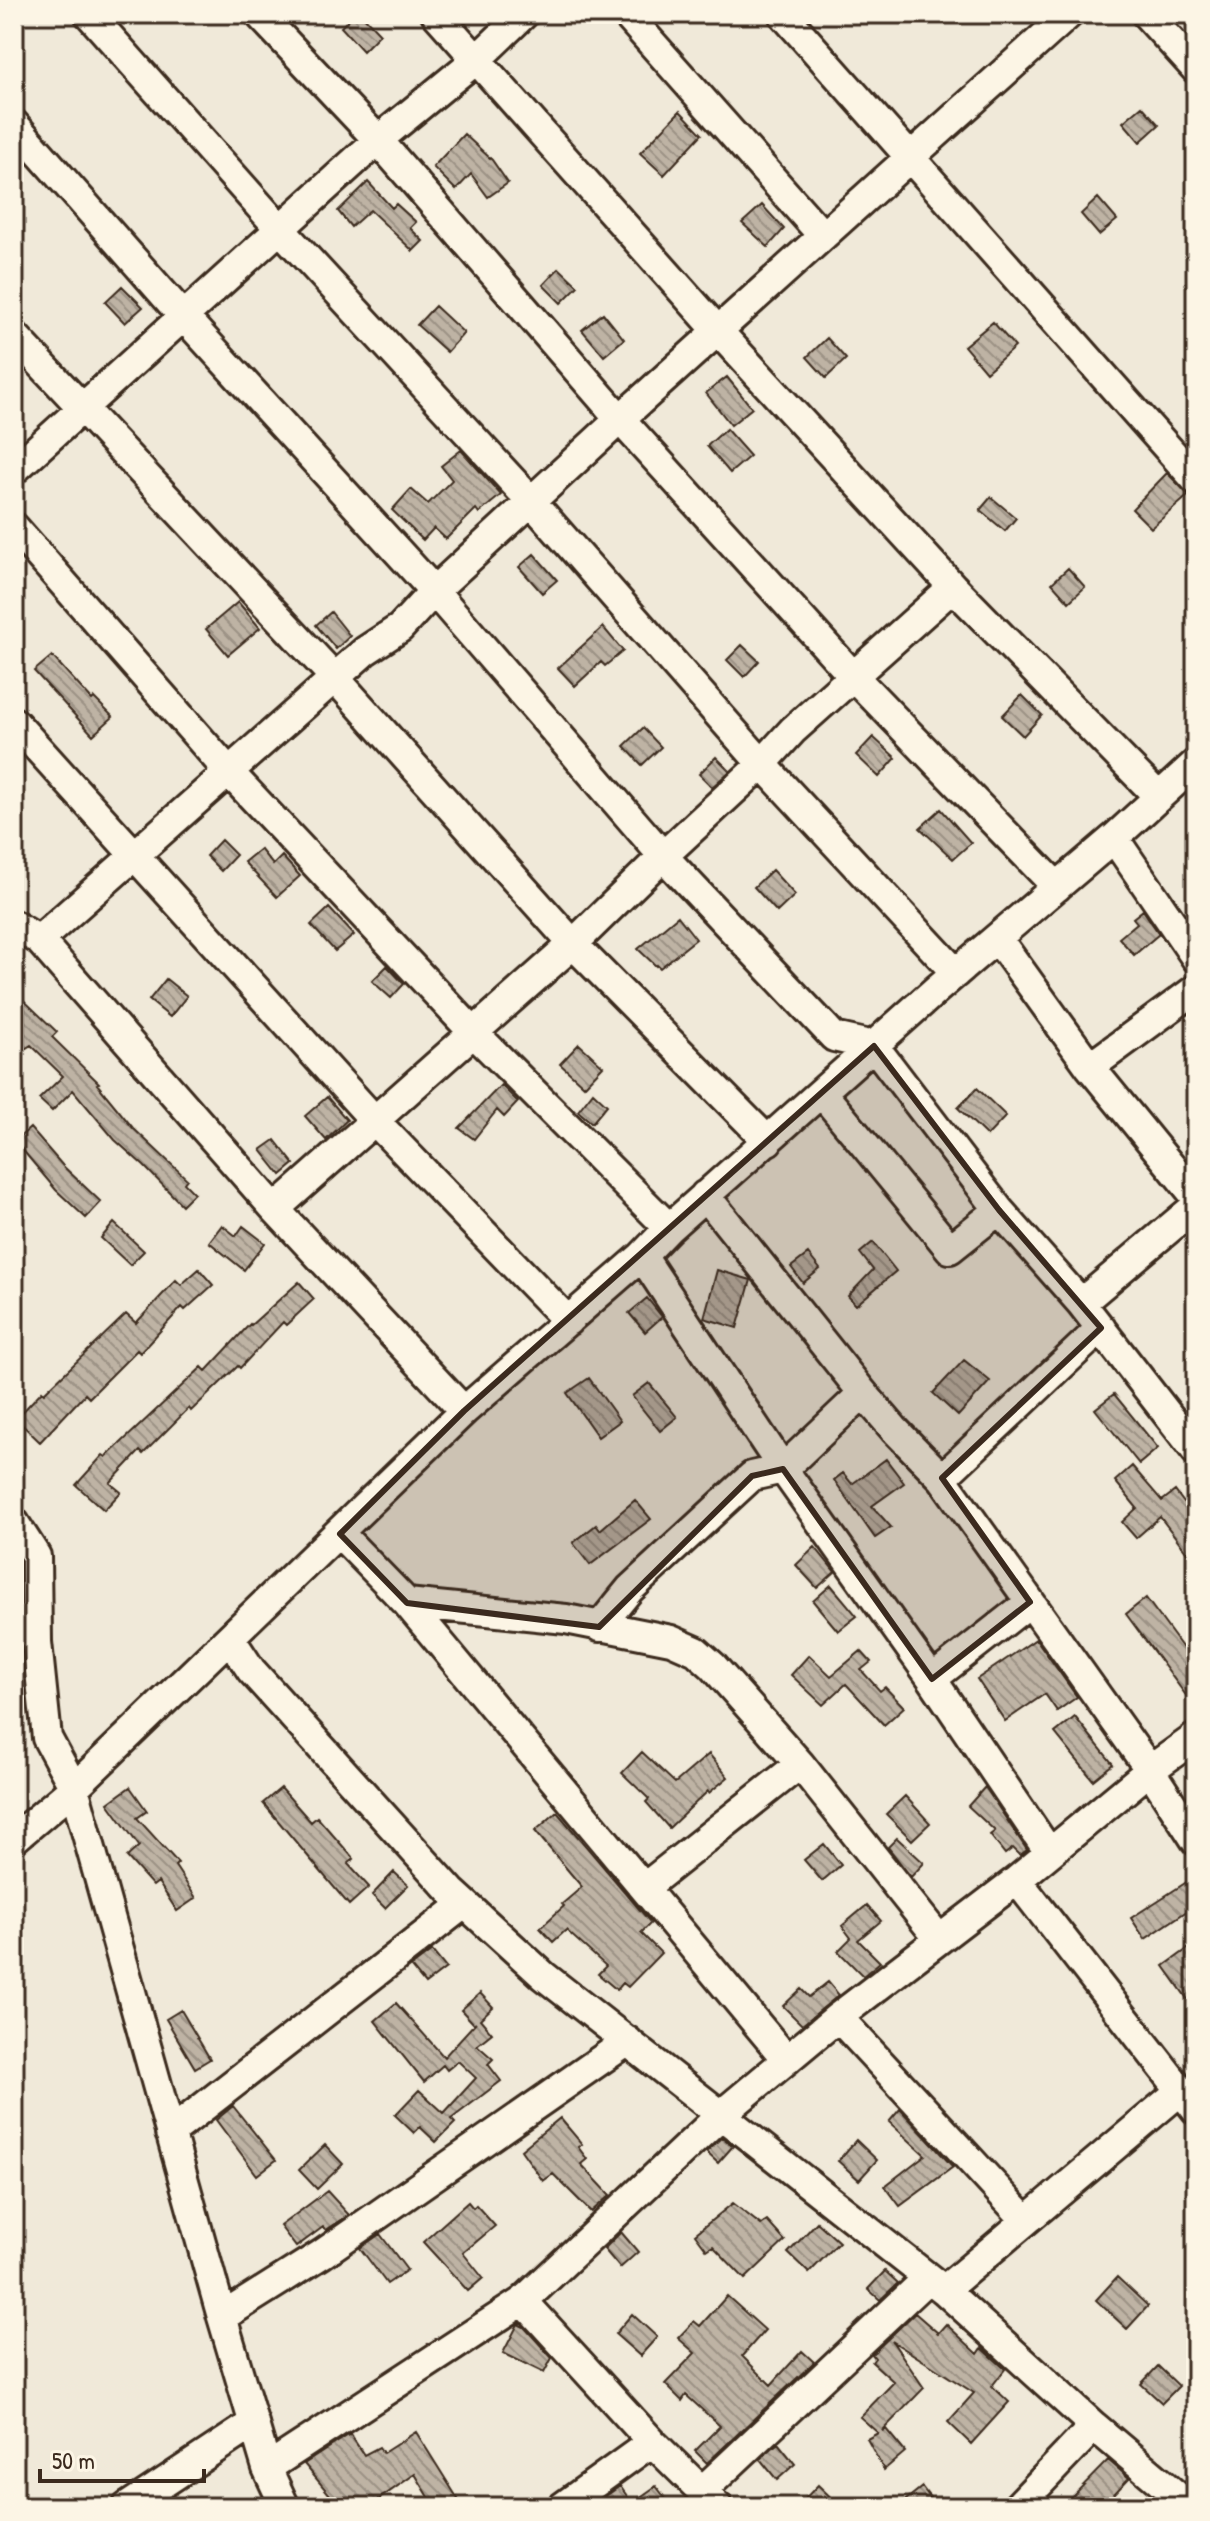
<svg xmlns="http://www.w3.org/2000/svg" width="1210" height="2521" font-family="'Patrick Hand',sans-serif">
<defs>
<pattern id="building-back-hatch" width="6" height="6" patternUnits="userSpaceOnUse" patternTransform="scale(2)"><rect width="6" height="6" fill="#beb3a4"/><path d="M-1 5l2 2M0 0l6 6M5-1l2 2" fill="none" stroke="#9c9285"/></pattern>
</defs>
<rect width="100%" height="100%" fill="#f0e9d9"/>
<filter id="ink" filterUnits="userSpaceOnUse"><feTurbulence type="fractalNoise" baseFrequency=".0125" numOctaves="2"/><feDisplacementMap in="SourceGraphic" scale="16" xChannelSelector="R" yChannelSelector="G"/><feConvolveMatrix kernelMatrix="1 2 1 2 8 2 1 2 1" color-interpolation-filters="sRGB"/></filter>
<g filter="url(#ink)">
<path fill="url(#building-back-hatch)" stroke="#3b2a1e" stroke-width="2" d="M354,14H361L380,34L363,51L341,27Z
M1142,106L1159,125L1140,142L1123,122Z
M680,111L702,134L664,175L640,153Z
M464,134L492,160L508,183L488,197L471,174L456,190L433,167Z
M368,182L392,208L396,204L416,222L410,228L423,241L413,251L370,210L351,227L338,211Z
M1098,198L1117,220L1099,235L1081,214Z
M762,205L784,229L768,247L742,223Z
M559,268L578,286L561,303L543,285Z
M122,286L143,307L125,323L105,302Z
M435,306L464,333L447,352L417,325Z
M603,313L624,339L604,356L582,330Z
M993,322L1015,347L986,372L964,346Z
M827,338L846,359L826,378L807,357Z
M727,377L752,408L731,425L706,393Z
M726,429L750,456L730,473L707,446Z
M461,450L501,495L479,513L476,509L446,539L434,528L423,540L392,510L411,489L428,504L452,480L441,466Z
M1167,473L1189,495L1151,528L1132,509Z
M991,497L1016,518L1005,531L980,510Z
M534,554L557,580L542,593L519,567Z
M1068,568L1085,587L1069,602L1052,583Z
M238,602L260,628L228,655L206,629Z
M331,612L350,636L336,649L316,625Z
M603,627L623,651L605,666L601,662L575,686L558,668Z
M742,645L759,661L744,677L727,660Z
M52,656L92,700L94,698L113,717L93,735L34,671Z
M1022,695L1042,715L1023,736L1002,716Z
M643,728L661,747L642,765L624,746Z
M873,737L896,758L879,777L856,755Z
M716,757L730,771L712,787L699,774Z
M941,809L971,843L953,859L920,828Z
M221,840L236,855L221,871L206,856Z
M260,849L273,865L282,856L300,876L277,897L244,862Z
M772,870L795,895L777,912L754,887Z
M329,908L354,935L335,951L311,925Z
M1143,910L1159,934L1134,955L1119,938L1137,923L1133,918Z
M678,916L696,939L660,968L657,965L656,966L638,949Z
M387,966L404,984L391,998L372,981Z
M166,979L187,996L170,1017L149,1000Z
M14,991L57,1032L52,1037L99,1083L97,1084L133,1128L187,1179L184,1183L194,1193L182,1205L144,1166L115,1140L73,1090L52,1111L39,1099L63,1076L31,1045L14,1056Z
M579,1044L603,1066L584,1086L560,1064Z
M501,1085L518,1102L504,1117L497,1110L474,1139L459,1128Z
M977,1088L1006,1116L987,1136L958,1108Z
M593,1092L607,1105L592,1123L578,1111Z
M327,1097L347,1120L326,1140L305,1116Z
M30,1128L63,1166L101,1202L86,1218L56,1190L15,1141Z
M275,1140L294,1164L281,1175L261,1150Z
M114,1223L144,1251L130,1265L101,1238Z
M222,1225L236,1236L243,1226L265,1243L244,1270L209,1242Z
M873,1242L896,1271L856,1305L848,1296L873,1270L860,1253Z
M808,1254L820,1269L803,1283L791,1267Z
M199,1269L213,1285L185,1310L182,1307L140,1353L137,1350L89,1398L85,1394L40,1442L16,1419L42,1391L44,1393L126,1314L136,1323L176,1280L181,1285Z
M717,1270L751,1280L737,1328L704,1318Z
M299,1282L314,1299L286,1325L283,1322L240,1368L238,1366L191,1411L189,1408L143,1454L140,1451L110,1483L121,1492L104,1510L76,1485L103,1455L106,1457L202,1367L206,1371L250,1324L251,1325Z
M647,1298L662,1317L645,1332L629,1313Z
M964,1360L990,1381L958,1416L933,1393Z
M589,1378L620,1421L598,1437L567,1393Z
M649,1383L677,1417L660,1431L632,1396Z
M1114,1394L1158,1448L1139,1464L1095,1409Z
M886,1459L904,1483L872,1506L891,1527L875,1538L834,1480L843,1473L852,1484Z
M1132,1466L1162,1501L1175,1491L1196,1519V1564L1160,1517L1136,1538L1122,1522L1137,1508L1115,1481Z
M635,1500L651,1519L590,1565L573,1543L596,1525L600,1530Z
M815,1547L835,1572L817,1588L796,1565Z
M831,1585L857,1616L838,1631L813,1601Z
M1146,1598L1196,1666V1709L1126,1614Z
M1036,1639L1077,1697L1057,1711L1045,1694L1005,1721L977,1679Z
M861,1651L871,1662L861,1670L880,1691L885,1687L904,1707L884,1725L846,1684L823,1705L791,1675L809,1655L831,1676Z
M1075,1717L1113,1764L1093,1780L1055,1733Z
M642,1752L675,1783L709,1754L728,1777L709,1793L708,1791L669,1828L646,1802L649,1799L622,1773Z
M130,1787L147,1811L137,1818L178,1863L175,1866L196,1898L177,1911L158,1882L153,1886L127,1857L139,1846L108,1803Z
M985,1787L1027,1850L1020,1855L1013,1848L1005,1854L990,1835L995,1831L968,1806Z
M281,1788L311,1822L317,1817L354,1859L348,1864L369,1887L349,1905L263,1803Z
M905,1796L930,1823L912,1840L886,1814Z
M557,1812L651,1923L641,1933L661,1953L628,1987L623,1983L617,1990L598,1974L606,1966L566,1930L553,1942L540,1928L564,1906L562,1904L582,1887L535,1831Z
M897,1838L924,1863L911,1877L888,1847Z
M824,1844L841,1865L822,1881L804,1860Z
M394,1872L408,1885L385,1908L372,1895Z
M1196,1876V1905L1145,1939L1131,1918Z
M867,1905L881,1921L858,1940L880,1962L863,1976L838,1951L851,1938L842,1926Z
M1196,1943V2011L1164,1966Z
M432,1951L446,1968L425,1984L411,1967Z
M828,1982L839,1995L802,2025L783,2006L801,1989L809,1997Z
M480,1993L493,2007L480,2019L492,2033L477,2045L493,2059L488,2064L501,2081L451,2119L455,2123L436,2142L420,2127L414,2133L395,2115L419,2090L444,2113L476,2078L458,2061L447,2070L443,2065L424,2082L375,2021L396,2003L444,2057L476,2022L474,2024L461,2010Z
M181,2010L210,2059L195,2068L166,2019Z
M233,2106L276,2160L257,2175L216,2120Z
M900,2109L953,2167L900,2206L885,2186L925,2155L889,2122Z
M560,2118L582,2144L578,2147L587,2159L581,2164L610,2195L591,2212L553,2174L543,2181L521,2150Z
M722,2137L733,2146L718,2163L706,2152Z
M856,2140L877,2160L859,2180L838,2161Z
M325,2145L343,2164L317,2189L299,2170Z
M327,2191L349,2215L326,2230L323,2227L296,2247L280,2226Z
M468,2202L473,2208L476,2205L495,2226L463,2253L483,2278L468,2291L423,2242Z
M733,2203L761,2225L767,2221L785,2241L745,2279L713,2246L707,2250L695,2234Z
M817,2222L839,2242L809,2273L788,2253Z
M621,2232L638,2252L620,2268L604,2249Z
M380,2234L407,2270L387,2284L360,2248Z
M885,2271L898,2283L880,2300L868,2289Z
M1117,2277L1148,2306L1127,2329L1096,2300Z
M727,2296L765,2330L742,2356L771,2385L802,2351L814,2362L707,2463L695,2451L720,2426L686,2395L682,2401L665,2384L695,2353L678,2338L694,2321L700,2326Z
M915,2313L938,2333L946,2324L978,2354L982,2348L1005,2369L992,2386L1009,2402L971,2444L948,2422L974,2393L892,2341L924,2388L882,2431L886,2429L905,2452L884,2470L867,2439L878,2433L860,2417L894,2382L872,2362L875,2358L872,2354Z
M632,2314L657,2337L640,2356L615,2334Z
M518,2324L524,2327L552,2358L544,2373L503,2353Z
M1158,2366L1179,2386L1162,2403L1141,2384Z
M416,2432L463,2507H435L415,2474L378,2500L385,2507H340L304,2464L350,2434L364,2455L379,2447L383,2453Z
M778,2443L795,2464L777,2480L760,2459Z
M1108,2460L1129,2478L1102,2507H1062Z
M818,2485L841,2507H797Z
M620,2486L632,2503L656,2486L672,2507H604L599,2501Z
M922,2487L937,2507H897Z"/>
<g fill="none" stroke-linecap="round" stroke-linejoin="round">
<defs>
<path id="minor" d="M89,14L280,229L531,501L762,764L956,973
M259,14L378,140L620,419L854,677L1057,887
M436,14L718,331L953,587L1158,796
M626,14L823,236
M783,14L1196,480
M1146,14L1196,69
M14,124L183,316L434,591L663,856L834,1037L874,1046L999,1210
M14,335L335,678L573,944L768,1141
M14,470L378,140L477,59L524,14
M14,527L229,772L474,1033L669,1228
M14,722L375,1121L568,1321
M1114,838L1196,958
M14,925L39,940L275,1209L464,1411
M997,938L1090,1067L1196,1197
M39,940L365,651L400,628L434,591L620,419L1069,14
M1090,1067L1196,989
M822,1093L950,1249L999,1210L1081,1303L1196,1451
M705,1195L863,1393L894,1429L942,1478L1150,1770L1196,1841
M275,1209L573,944L663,856L762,764L793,730L953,587
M642,1256L783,1469L932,1679L1049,1852
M1081,1303L1196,1206
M942,1478L1101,1328
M14,1522L36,1556L37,1642L47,1738L74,1788L222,2317L267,2468L285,2507
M340,1534L407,1603L787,2060
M407,1603L566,1619L671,1640L696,1651L713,1666L800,1764L939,1939
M599,1627L630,1589L752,1476L783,1469L863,1393
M230,1638L251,1670L451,1891L544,1976L944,2290L1094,2426L1190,2507
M932,1679L1030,1602
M14,1839L74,1788L464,1411L642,1256L669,1228L937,989L1114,838L1196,763
M1017,1880L1196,2110
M645,1887L800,1764
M838,2017L1025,2219
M170,2133L464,1904
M944,2290L1180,2091
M523,2301L652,2442L718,2507
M222,2317L322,2254L628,2041
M267,2468L523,2301L722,2114L838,2017L1017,1880L1150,1770L1196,1737
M702,2491L928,2278
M127,2507L254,2423
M562,2507L652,2442
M1017,2507L1094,2426"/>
</defs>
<use href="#minor" stroke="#3b2a1e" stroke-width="34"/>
<use href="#minor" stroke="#fcf5e5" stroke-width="28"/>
</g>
</g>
<path fill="#3b2a1e" fill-opacity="0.2" stroke="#3b2a1e" stroke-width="6" stroke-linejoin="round" d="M874,1046L999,1210L1101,1328L942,1478L1030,1602L932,1679L783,1469L752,1476L599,1627L407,1603L340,1534L464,1411Z"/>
<rect width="1210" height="2521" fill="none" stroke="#fcf5e5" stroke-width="48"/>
<rect x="24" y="24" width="1162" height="2473" fill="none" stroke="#3b2a1e" stroke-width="3" filter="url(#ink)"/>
<path d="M40 2469v12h164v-12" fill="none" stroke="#3b2a1e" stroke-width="4"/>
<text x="52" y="2469" font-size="24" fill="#3b2a1e" stroke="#fcf5e5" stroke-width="6" paint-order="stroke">50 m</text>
</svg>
